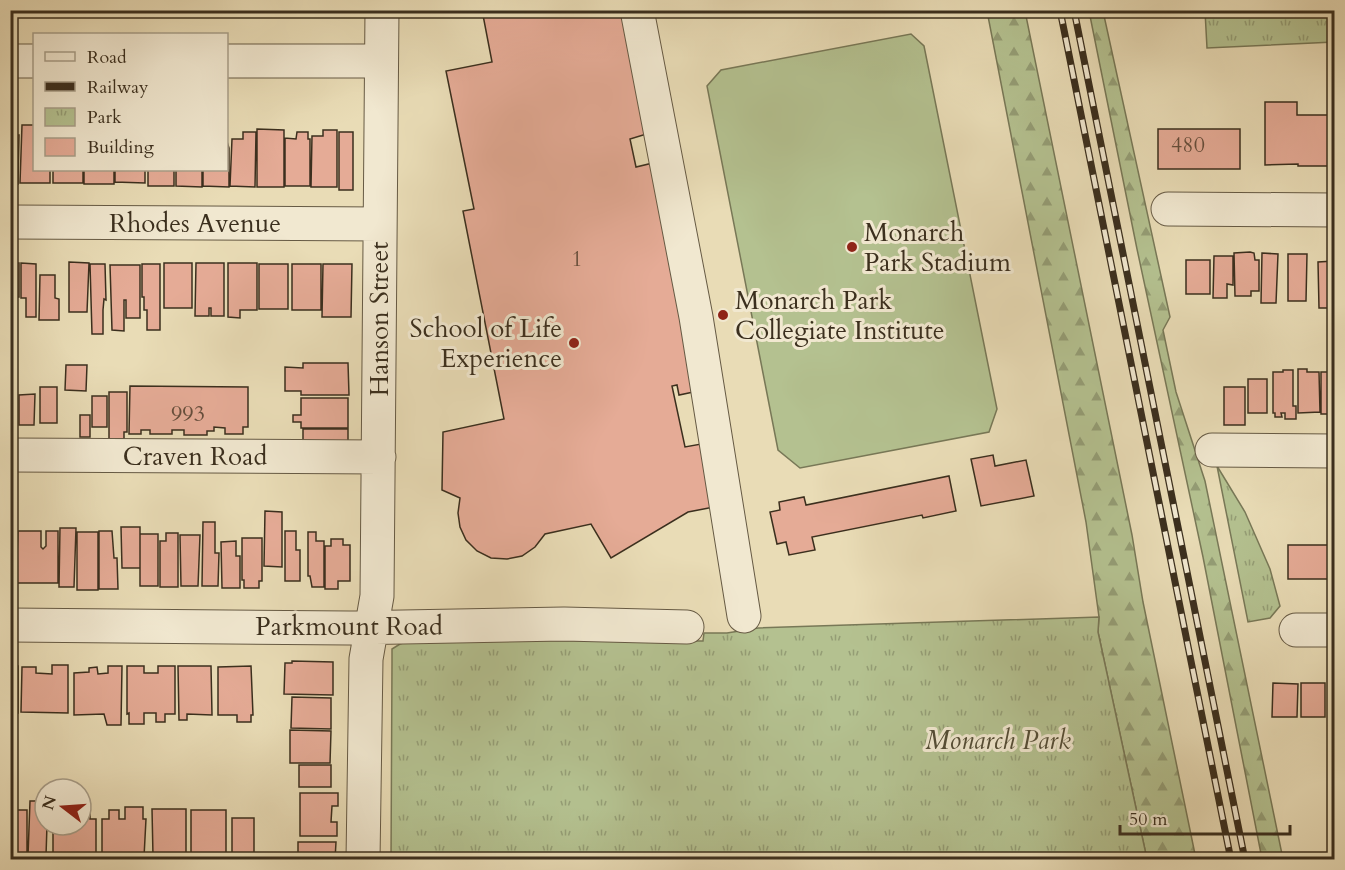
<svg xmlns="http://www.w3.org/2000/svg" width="1345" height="870" font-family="Cardo,serif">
<defs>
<pattern id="forest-firs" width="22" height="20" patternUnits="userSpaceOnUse" patternTransform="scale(1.5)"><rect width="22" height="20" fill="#b4c190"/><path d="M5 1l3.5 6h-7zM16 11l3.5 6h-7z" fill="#949d75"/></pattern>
<pattern id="park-tufts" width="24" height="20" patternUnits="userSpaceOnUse" patternTransform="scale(1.5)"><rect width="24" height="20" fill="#b4c190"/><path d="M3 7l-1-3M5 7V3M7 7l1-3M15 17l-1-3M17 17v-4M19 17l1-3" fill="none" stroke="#949d75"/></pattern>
</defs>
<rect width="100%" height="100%" fill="#e9dcb6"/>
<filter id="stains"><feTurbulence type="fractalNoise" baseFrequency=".00333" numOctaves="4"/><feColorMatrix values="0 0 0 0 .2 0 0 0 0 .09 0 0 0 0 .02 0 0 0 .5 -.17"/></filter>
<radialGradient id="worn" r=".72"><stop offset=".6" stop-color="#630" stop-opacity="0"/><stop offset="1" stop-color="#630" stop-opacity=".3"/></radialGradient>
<path fill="url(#forest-firs)" stroke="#787857" stroke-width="1.5" d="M987,11H1025L1132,535L1143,602L1196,859H1147L1098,632L1099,617L1086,522Z
M1089,11H1103L1170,317L1163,330L1176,392L1205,481L1283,859H1262L1203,557L1137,249Z"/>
<path fill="url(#park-tufts)" stroke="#787857" stroke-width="1.5" d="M1205,11H1334V42L1207,48Z
M1217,466L1245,512L1270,569L1280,606L1270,618L1248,622Z
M1099,617L1098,632L1147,859L391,860L392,663V649L400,644L413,640L703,641L704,633H727L758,628Z"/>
<path fill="#b4c190" stroke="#787857" stroke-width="1.5" d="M911,34L924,46L997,409L989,432L800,468L778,450L707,86L721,70Z"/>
<path fill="#e5ab96" stroke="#3b2f1e" stroke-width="1.5" d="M482,10H628L653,132L630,139L636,167L657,162L703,390L679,395L677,385L672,386L685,447L701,444L714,507L688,512L611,558L591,524L545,534L535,547L522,556L507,559L491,558L477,551L466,540L460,527L458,513L460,498L442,490L443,432L504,419L463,211L474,209L446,71L492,62Z
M1265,102H1297V115H1334V166H1298V164L1265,165Z
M22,125H34V170H50V183H20Z
M257,129L284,130V187H257Z
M1158,129H1240V169H1158Z
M323,130H337V187H311L312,136H323Z
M243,132H256L255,187L230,186L232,139H243Z
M297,132H308V139H310V186H285V138L296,139Z
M339,132H353V190H339Z
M10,135H19L18,184H10Z
M226,138L229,148V187L203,186V170H226Z
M53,170H83V183H53Z
M84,170H114V184H84Z
M115,170H145V183L115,182Z
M148,170H174V186H148Z
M176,170H202V187L176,186Z
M1250,252L1254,253L1255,260H1259V291H1251V296H1235L1234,253Z
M1262,253L1278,254L1276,303H1261Z
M1288,254H1307L1306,301H1288Z
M1214,256H1233V285L1227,284V298H1213Z
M1186,260H1210V294H1186Z
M1334,261V308H1319L1318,262Z
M69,262L89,263L87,312H69Z
M10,263H19V297H15V309H10Z
M21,263L36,264V317H26V298H21Z
M164,263H192V308H164Z
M196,263H224V316H211V308H209V316H195Z
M228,263H257V310H240V318L228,317Z
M90,264H105L106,300L104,299L103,310V334H92Z
M142,264H160V330H147V310H144V297H142Z
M259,264H288V309H259Z
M292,264H321V310H292Z
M323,264H352L351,317H322Z
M110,265H140V318H126V300H124V331L112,330Z
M40,275H55V298L59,299V320H39Z
M303,363H348L349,395H301V391H285V367L303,368Z
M66,365H87L86,391L65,390Z
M1298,369H1307V372H1319L1320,412L1298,413Z
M1283,370H1293V406H1296V419H1285V413H1281L1282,417H1275V413H1273V372H1283Z
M1321,372H1332V381H1334V414H1321Z
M1248,379H1267V413H1248Z
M130,386L248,387V427H243V434H225V428L214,427V431H207V435H184V430H172V434H150V430H141V434H129Z
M40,387H57V423H40Z
M1224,387H1245V425H1224Z
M109,392H127V432H124V439H109Z
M35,394L34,425H19V395Z
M92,396H107V427H92Z
M301,398H348V428H301V422H293V415H301Z
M80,415H90V437H80Z
M303,429H348V446H303Z
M993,455L995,466L1026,460L1034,496L981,506L971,459Z
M949,476L956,511L923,518L922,515L812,537L815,550L789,555L786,542L777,544L770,512L780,510L779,502L804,497L806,505Z
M265,511L282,512V567L264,566Z
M203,522H215V553H219L218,586H202Z
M10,524H13V550H15V570H10Z
M121,527H140V568H122Z
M60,528H76L74,587H59Z
M18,531H41V547L43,549L46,546V531H58V583H16Z
M99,531H112L114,558H117L118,589H99Z
M285,531H296V550H300V581H285Z
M77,532H98V590H77Z
M308,532H316V541H324V587H312L310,576H308Z
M166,533H178V587H160V541H166Z
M140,534H158V586H140Z
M180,535H200L198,586H181Z
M242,538H262V581H259V588H244V580H242Z
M331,539H343V545H350V581H338V589H325V546H331Z
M236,541V556H240V588H222L221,542Z
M1288,545H1334V579H1288Z
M292,661L333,662V695L284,694L285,663H292Z
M52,665H68V713L21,712L22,667H36V673L52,674Z
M10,666H18V713H10Z
M108,666H122L121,725H107L104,714L74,715V673L89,672V668L97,667L98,674L108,673Z
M127,666H144V673H158V666H175V714H165V722H156V713H144V724H129V713L127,714Z
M178,666H211L212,715L187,714V720H179Z
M251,666L253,715H251V722H237V715H218V667Z
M1273,683L1298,684L1297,717H1272Z
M1301,683H1325V717H1301Z
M292,697L331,698V729L291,728Z
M290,730L331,731L330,763H290Z
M299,765H331V787H299Z
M300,793H338V806H332L331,822H337V836H300Z
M30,801H39V808H42V820H45V825H47L46,856H28Z
M125,807H143V819H146L144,857H102V819H109V810H119V819H125Z
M152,809H186V855L153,856Z
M14,810H27V856H10V822H14Z
M81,810H90V819H96V856L53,855V825H81Z
M191,810H226V856H191Z
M232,818H254V855H232Z
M298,842H336L335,860H298Z
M1309,855H1334V860H1309Z"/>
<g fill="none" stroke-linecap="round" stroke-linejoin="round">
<defs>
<path id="minor" d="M637,10L696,317L744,616
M10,61H34
M226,61H381
M1168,209L1334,210
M10,222L380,224
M1212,450L1334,451
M10,455L379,457
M10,625L349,628L564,624L687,627
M1296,630H1334
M363,860L366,659L377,596L382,10"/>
</defs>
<use href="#minor" stroke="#665a44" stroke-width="35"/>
<use href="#minor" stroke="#f1e8d0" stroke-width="33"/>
<defs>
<path id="rail" d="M1060,10L1231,860
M1074,10L1245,860"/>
</defs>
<use href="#rail" stroke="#3b2f1e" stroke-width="7"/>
<use href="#rail" stroke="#f1e8d0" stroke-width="4.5" stroke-dasharray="14" stroke-linecap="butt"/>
</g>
<g fill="#8f2418" stroke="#f1e8d0" stroke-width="2">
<circle cx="852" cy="247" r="6"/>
<circle cx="723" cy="315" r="6"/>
<circle cx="574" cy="343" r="6"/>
</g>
<g text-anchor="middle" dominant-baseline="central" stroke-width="6" stroke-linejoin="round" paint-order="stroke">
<g font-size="22" fill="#664e3c">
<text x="1188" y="145">480</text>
<text x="577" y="259">1</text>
<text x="188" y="414">993</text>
</g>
<g font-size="26" fill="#3b2f1e" stroke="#f1e8d0">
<text x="195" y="223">Rhodes Avenue</text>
<text transform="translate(379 319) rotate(-90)">Hanson Street</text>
<text x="195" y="456">Craven Road</text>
<text x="349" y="626">Parkmount Road</text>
</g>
<g font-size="26" fill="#3b2f1e" stroke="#f1e8d0" text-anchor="start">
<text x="864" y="232">Monarch<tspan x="864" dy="30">Park Stadium</tspan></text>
<text x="735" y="300">Monarch Park<tspan x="735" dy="30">Collegiate Institute</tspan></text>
<text x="562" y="328" text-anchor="end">School of Life<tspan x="562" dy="30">Experience</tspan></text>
</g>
<g font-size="26" font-style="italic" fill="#534c35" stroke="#f1e8d0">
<text x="998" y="740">Monarch Park</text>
</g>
</g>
<rect width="1345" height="870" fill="none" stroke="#e9dcb6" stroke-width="36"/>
<rect x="12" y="12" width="1321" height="846" fill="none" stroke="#3b2f1e" stroke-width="3"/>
<rect x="18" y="18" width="1309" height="834" fill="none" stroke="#3b2f1e" stroke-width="1.5"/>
<rect x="33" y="33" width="195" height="138" fill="#f1e8d0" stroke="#a89e89" stroke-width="1.5"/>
<rect x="45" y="52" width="30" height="9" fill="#f1e8d0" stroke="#a89e89" stroke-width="1.5"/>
<text x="87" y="63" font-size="18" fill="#3b2f1e">Road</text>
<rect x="45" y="82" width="30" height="9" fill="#3b2f1e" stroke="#a89e89" stroke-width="1.5"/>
<text x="87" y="93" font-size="18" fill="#3b2f1e">Railway</text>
<rect x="45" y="108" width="30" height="18" fill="url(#park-tufts)" stroke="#a89e89" stroke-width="1.5"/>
<text x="87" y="123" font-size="18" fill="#3b2f1e">Park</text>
<rect x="45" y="138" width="30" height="18" fill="#e5ab96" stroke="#a89e89" stroke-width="1.5"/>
<text x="87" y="153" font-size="18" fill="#3b2f1e">Building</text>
<g transform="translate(63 807) rotate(287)"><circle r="28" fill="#f1e8d0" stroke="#a89e89" stroke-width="1.5"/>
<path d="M0-4.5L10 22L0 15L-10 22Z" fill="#8f2418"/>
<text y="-9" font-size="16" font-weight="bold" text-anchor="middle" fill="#3b2f1e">N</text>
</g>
<path d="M1120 825v9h170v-9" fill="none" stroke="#3b2f1e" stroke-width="3"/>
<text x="1129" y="825" font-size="18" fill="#3b2f1e" stroke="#f1e8d0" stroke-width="4.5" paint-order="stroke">50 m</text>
<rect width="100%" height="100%" filter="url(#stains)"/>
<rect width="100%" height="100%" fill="url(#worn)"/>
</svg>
